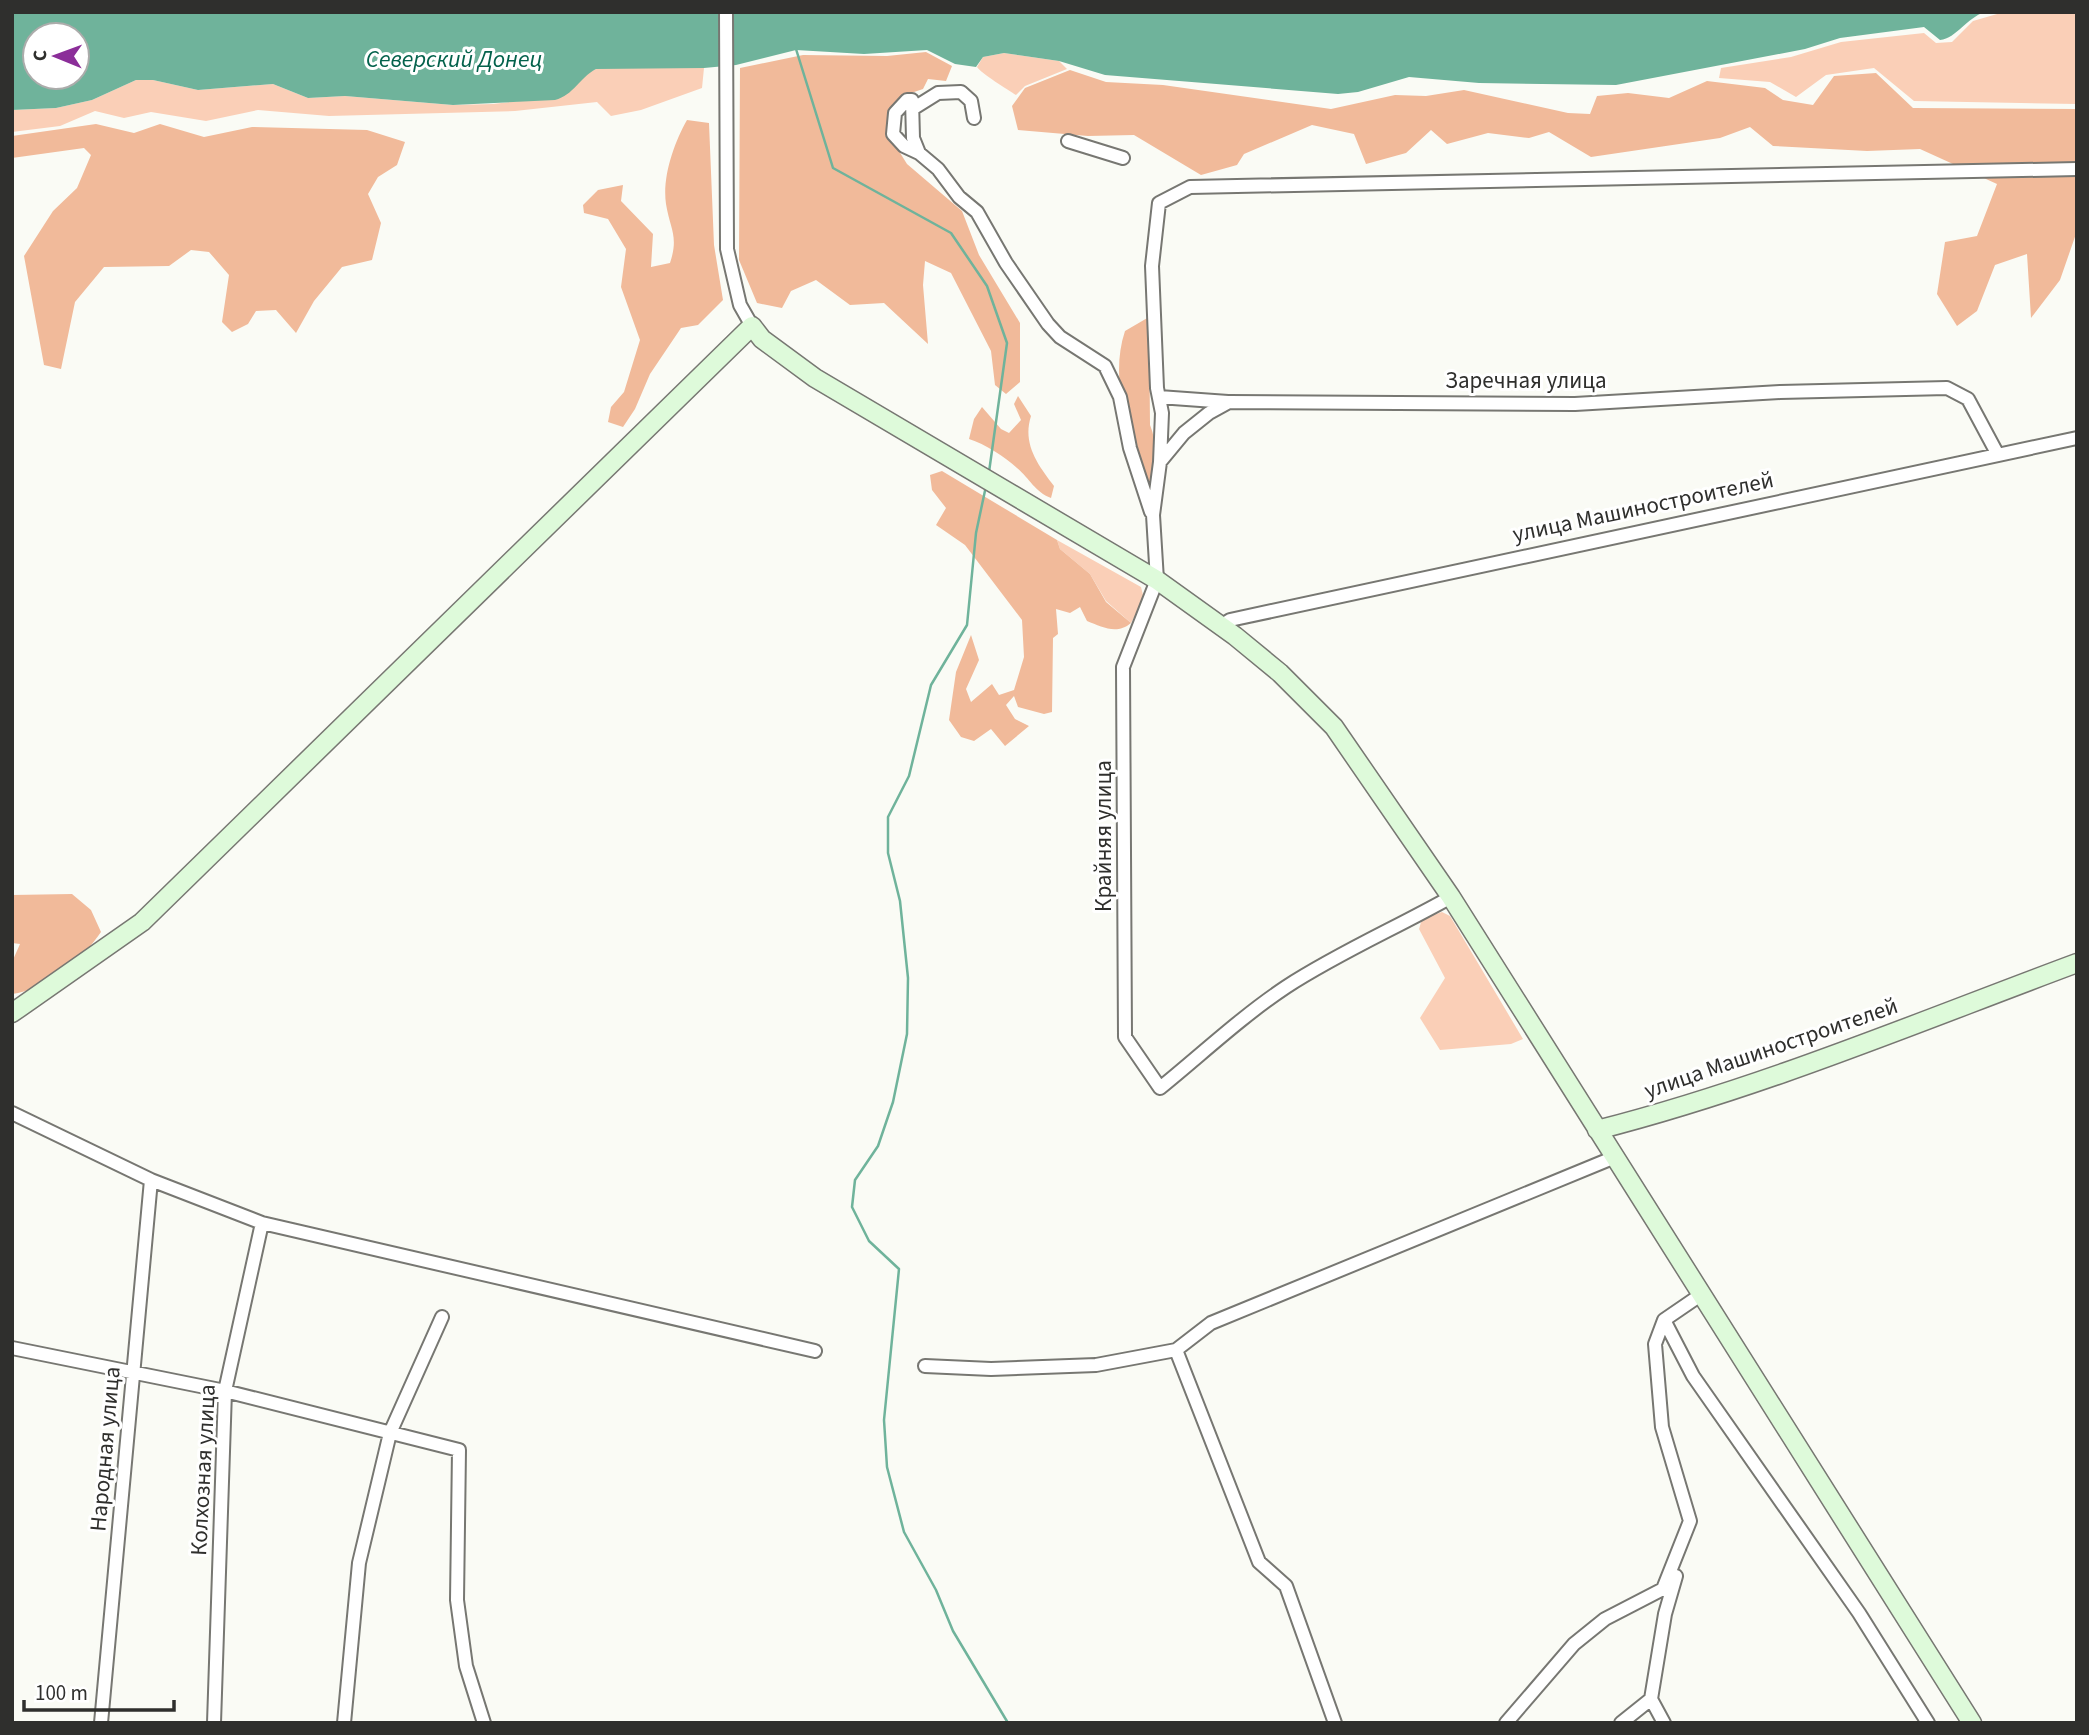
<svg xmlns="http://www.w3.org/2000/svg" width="2089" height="1735" font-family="'Source Sans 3',sans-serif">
<rect width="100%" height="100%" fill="#fafbf5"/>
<path fill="#facfb7" d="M2004,12H2077V104L1914,101L1874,68L1826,75L1796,97L1770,82L1719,78L1721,68L1791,57L1841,42L1924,33L1936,43L1952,42L1973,21Z
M1004,53L1059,61L1067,69L1025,86L1016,95C1008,90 981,73 977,67L983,57Z
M613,67L704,68L702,88L641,110L611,116L597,102L515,111L329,116L258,110L206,121L151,112L124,118L95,111L60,126L12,132V110L56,108L92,100L136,80H153L198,90L273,84L308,98L345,96L453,105L493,104L528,100L596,69Z
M1057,540L1141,587L1144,599L1131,623L1106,601L1090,574L1060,549Z
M1442,912L1450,916L1523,1039L1511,1044L1440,1050L1420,1018L1445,978L1419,929L1422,919Z"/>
<path fill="#f1ba9a" d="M926,52L952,66L946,81L928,79L923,89L902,96L887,132L907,164L962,211L979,255L1020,323V382L1006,394L995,385L991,351L951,273L925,261L923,285L928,344L884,303L850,305L816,280L791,291L782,308L757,303L739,260L740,68L803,55L887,56Z
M1070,70L1106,82L1163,85L1331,109L1395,95L1426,96L1464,90L1568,113L1590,114L1597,96L1628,93L1669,98L1707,81L1765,88L1783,100L1813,105L1834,76L1876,73L1913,108L2077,109V231L2060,280L2031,318L2027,254L1995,265L1977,311L1957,326L1937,294L1945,242L1977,236L1997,184L1920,149L1867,151L1773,146L1750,127L1720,138L1591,157L1549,132L1529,138L1488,133L1447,144L1431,130L1406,153L1366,164L1354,134L1312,125L1244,154L1237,165L1201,175L1134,135L1088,136L1018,130L1012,106L1025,88Z
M687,120L709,123L714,245L723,300L698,325L681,328L650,374L635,409L623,427L608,422L611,407L624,392L640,340L621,287L626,249L608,219L584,213L583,205L598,190L623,185L621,201L653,234L651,267L670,263C679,236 670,229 666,204C662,177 674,143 687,120Z
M96,124L134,133L160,124L204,137L252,127L367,130L405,142L397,165L378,177L368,194L381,223L372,260L342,267L314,301L296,333L276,310L256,311L248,324L232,332L222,322L229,275L209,252L191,250L169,266L104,267L75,302L61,369L44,365L24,256L53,211L77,188L91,155L84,148L12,158V136Z
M1149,317L1150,425C1158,444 1157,470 1148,489C1131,440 1108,382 1125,331Z
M1018,396L1031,416C1022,444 1038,465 1054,486L1051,498C1035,492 1030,479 1017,468C1005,457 985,444 969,439L974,419L982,407L1001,429L1009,433L1021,420L1014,404Z
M942,471L1057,540L1060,549L1090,574L1106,602L1131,623C1117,635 1102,627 1087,621L1080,607L1070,613L1056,609L1058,634L1053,638L1052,712L1044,714L1018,707L1014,696L1006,705L1015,719L1029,726L1005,746L991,729L974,741L961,737L949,720L956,672L971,635L979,660L966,689L971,702L992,684L999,695L1014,690L1024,657L1022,620L965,545L936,525L946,508L932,490L930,475Z
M72,894L91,910L101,932C83,959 45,990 12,994V962L20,944L12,943V895Z"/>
<path fill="#6fb39b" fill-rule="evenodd" d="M12,12H1985C1966,18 1957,38 1940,40L1924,27L1840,38L1805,49L1616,85L1479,83L1409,77L1358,92L1338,94L1105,75L1059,61L1004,53L983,57L976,67L955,64L927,50L864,54L796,50L736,65L704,68L596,69C579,78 574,95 555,100L453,105L345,96L308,98L273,84L198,90L153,80H136L92,100L56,108L12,110ZM35,35H77V77H35Z"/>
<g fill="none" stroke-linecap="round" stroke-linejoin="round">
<path stroke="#6fb39b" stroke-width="2.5" d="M796,49L833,168L951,233L987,286L1007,343L989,472
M986,486L976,533L967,625L931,685L909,776L888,817V853L900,901L908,978L907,1034L893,1102L878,1146L855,1180L852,1207L869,1241L899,1269L884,1420L887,1467L904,1532L936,1590L953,1631L1008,1723"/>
<defs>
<path id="street" d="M726,12L727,249L740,305L752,326
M914,108L938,93L961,92L971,101L974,118
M1068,141L1123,158
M919,153L904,146L893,134L895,113L907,100H912L913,138L919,153L938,169L959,197L977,212L1006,263L1048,324L1060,337L1105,366L1120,397L1130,448L1151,512
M1159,397L1228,402
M1160,462L1162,413L1157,388L1152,266L1159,203L1190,187L2077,169
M1222,625L1230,620L2077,438
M1451,897C1396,928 1338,953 1286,987C1241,1017 1202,1054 1160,1088L1125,1037L1123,667L1157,580L1153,515L1160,462L1184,433L1209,413L1229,402L1575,404L1780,392L1947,388L1968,399L1998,455
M12,1113L151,1180L262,1223L815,1351
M1664,1320L1693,1376L1859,1613L1928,1723
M12,1348L225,1391L459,1450L457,1600L466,1666L484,1723
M1176,1350L1259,1562L1286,1586L1335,1723
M925,1366L991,1369L1096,1365L1176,1350L1211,1323L1615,1157
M1651,1699L1664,1723
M101,1723L151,1180
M214,1723L225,1391L262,1223
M344,1723L359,1563L390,1433L442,1317
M1506,1723L1574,1644L1605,1619L1663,1589L1690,1521L1662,1427L1655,1344L1664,1320L1702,1294
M1621,1723L1651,1699L1665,1614L1676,1576"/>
<path id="secondary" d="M12,1013L142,922L752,326L762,339L815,378L1157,580L1235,636L1280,673L1334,727L1451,897L1972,1723
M1597,1130C1762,1088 1918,1022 2077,963"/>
</defs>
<use href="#street" stroke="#777772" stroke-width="16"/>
<use href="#secondary" stroke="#777772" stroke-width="21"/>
<use href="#street" stroke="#fff" stroke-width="12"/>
<use href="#secondary" stroke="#defada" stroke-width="18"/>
</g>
<g text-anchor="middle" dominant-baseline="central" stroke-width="6" stroke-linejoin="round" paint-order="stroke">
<g font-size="23" fill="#2f2f2d" stroke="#fff">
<text x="1526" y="380">Заречная улица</text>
<text transform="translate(1643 507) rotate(-12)">улица Машиностроителей</text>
<text transform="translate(1103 836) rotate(-90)">Крайняя улица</text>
<text transform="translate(1771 1048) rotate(-19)">улица Машиностроителей</text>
<text transform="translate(105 1449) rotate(-85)">Народная улица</text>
<text transform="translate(203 1470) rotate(-87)">Колхозная улица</text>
</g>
<g font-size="24" font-style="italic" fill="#04624c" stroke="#fff">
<text x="454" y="59">Северский Донец</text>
</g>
</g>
<rect width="2089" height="1735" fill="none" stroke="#2f2f2d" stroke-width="28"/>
<g transform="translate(56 56) rotate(271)"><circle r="33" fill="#ffffff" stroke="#acacab" stroke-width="2"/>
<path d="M0-5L12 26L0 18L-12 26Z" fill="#8b2e99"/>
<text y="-10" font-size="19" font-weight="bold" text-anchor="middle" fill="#2f2f2d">С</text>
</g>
<path d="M24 1700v10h150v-10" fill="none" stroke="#2f2f2d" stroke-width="3.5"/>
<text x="35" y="1700" font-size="21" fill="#2f2f2d" stroke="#ffffff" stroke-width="5" paint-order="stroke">100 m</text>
</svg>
